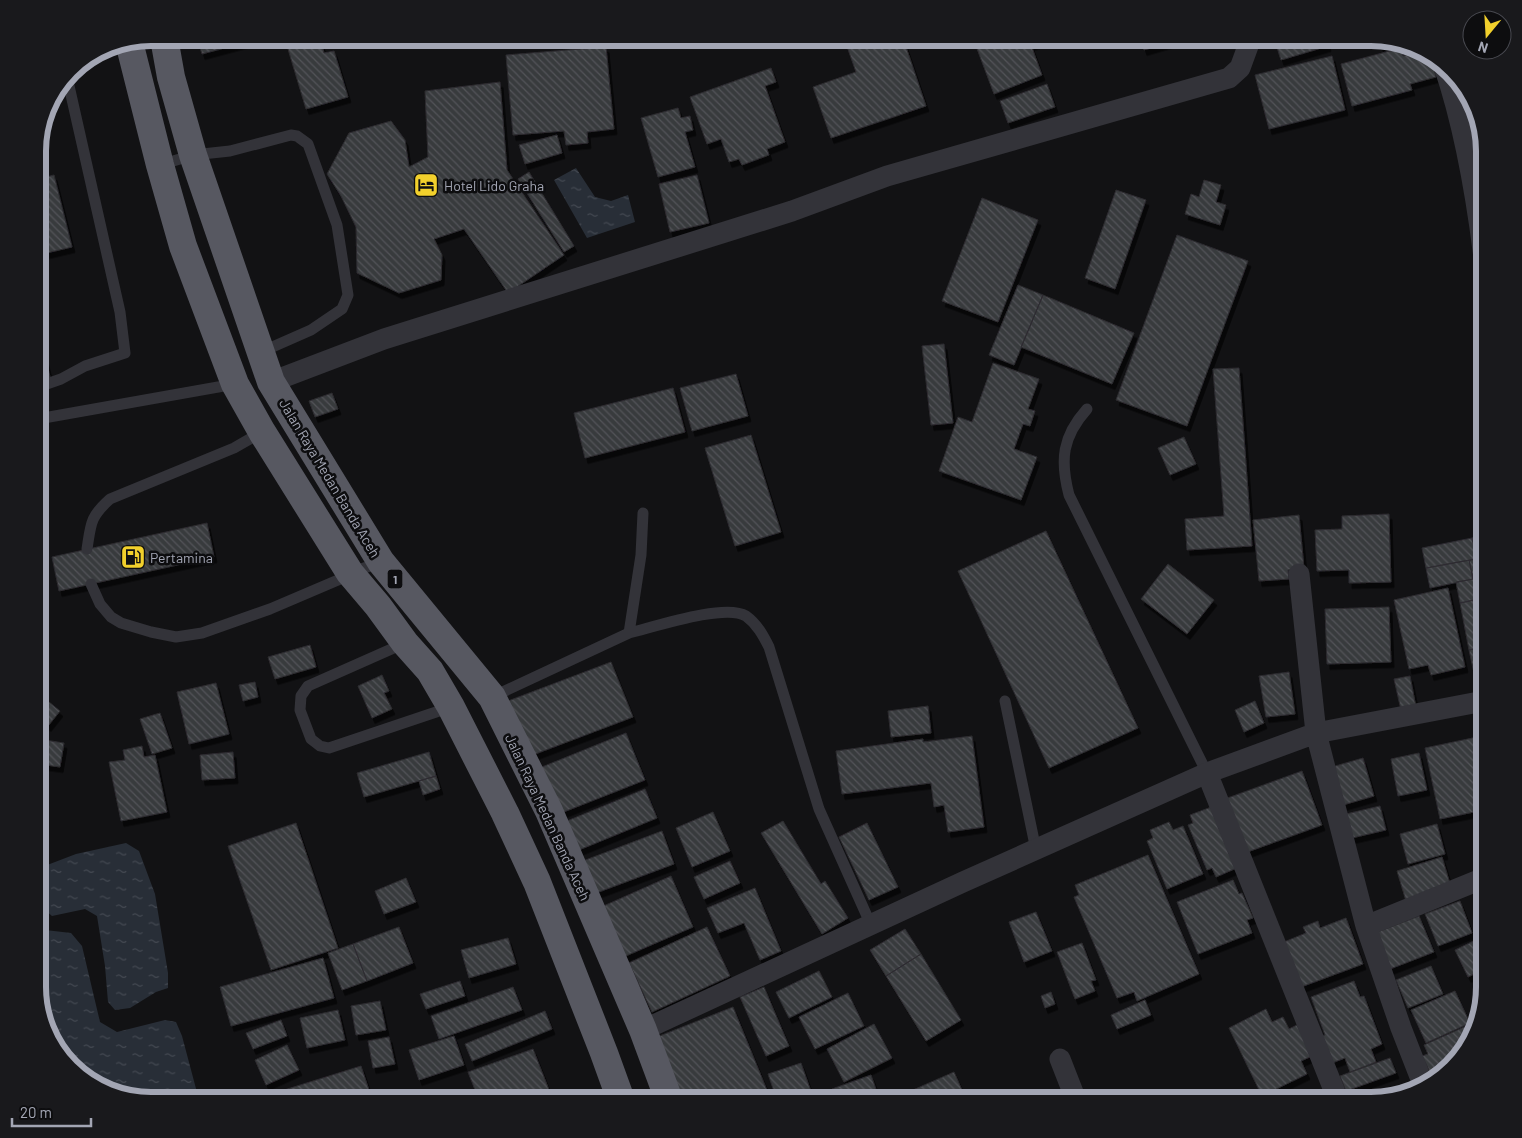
<svg xmlns="http://www.w3.org/2000/svg" width="1522" height="1138" font-family="Barlow,sans-serif">
<defs>
<pattern id="water-ripples" width="26" height="14" patternUnits="userSpaceOnUse" patternTransform="scale(1.25)"><rect width="26" height="14" fill="#282e37"/><path d="M2 4q2-2 4 0t4 0M15 11q2-2 4 0t4 0" fill="none" stroke="#444952"/></pattern>
<pattern id="building-back-hatch" width="6" height="6" patternUnits="userSpaceOnUse" patternTransform="scale(1.25)"><rect width="6" height="6" fill="#393a3e"/><path d="M-1 5l2 2M0 0l6 6M5-1l2 2" fill="none" stroke="#525458"/></pattern>
<filter id="shadow"><feDropShadow dx="3" dy="5.5" stdDeviation="0" flood-color="#0009"/></filter>
</defs>
<rect width="100%" height="100%" fill="#121214"/>
<path fill="url(#water-ripples)" d="M576,168L595,197L611,201L628,195L635,222L587,238L554,180Z
M126,843L139,851L155,894L168,973V988L156,992L130,1008L115,1010L108,1002L105,966L97,916L85,909L52,916L44,909L38,887V873L42,867L76,854Z
M45,930L71,933L82,946L100,1022L117,1032L165,1020L176,1022L182,1036L199,1100H151L82,1077L49,1038L38,994V932Z"/>
<path fill="url(#building-back-hatch)" stroke="#2d2c30" filter="url(#shadow)" d="M197,38H262L202,54Z
M292,38H320L324,53L334,51L348,97L306,109L285,39Z
M844,38H903L926,106L831,138L813,87L856,72Z
M973,38H1035L1037,43L1031,45L1042,75L994,94Z
M1140,38H1185L1144,50Z
M1274,38H1326L1328,46L1281,60Z
M1378,40L1392,44L1381,48Z
M606,47L614,129L587,132L588,143L566,145L564,131L513,135L506,55Z
M1401,48L1403,56L1416,53L1431,58L1436,77L1410,84L1412,90L1352,106L1341,64Z
M1332,56L1345,110L1269,129L1255,75Z
M771,68L776,82L765,86L785,142L767,149L769,155L742,165L739,159L729,162L721,139L707,144L690,97Z
M500,82L507,170L564,255L508,293L464,229L434,239L442,255L441,280L399,293L357,273L356,227L341,196L327,174L349,133L391,121L405,140L409,167L428,157L425,91Z
M1047,84L1055,107L1008,123L1000,101Z
M678,108L681,118L690,116L693,130L685,132L695,167L658,177L641,118Z
M557,135L562,153L525,164L519,145Z
M1483,143L1484,151V198L1473,145Z
M529,172L574,246L564,252L518,179Z
M54,175L72,247L38,255V179Z
M697,175L709,223L670,232L659,184Z
M1204,180L1221,185L1216,202L1226,205L1220,225L1185,214L1191,194L1199,197Z
M1116,190L1146,200L1115,289L1085,278Z
M982,198L1038,220L998,322L942,301Z
M1177,235L1248,261L1187,426L1116,400Z
M1018,285L1043,295L1014,365L989,355Z
M1043,295L1134,333L1112,384L1021,347Z
M38,329L50,377L38,380Z
M944,344L953,423L931,425L922,346Z
M993,363L1039,379L1028,409L1035,411L1030,426L1023,424L1014,449L1037,457L1021,500L939,471L958,417L972,422Z
M1239,368L1252,546L1187,550L1185,519L1224,516L1213,369Z
M736,374L748,416L692,431L680,388Z
M673,388L685,432L585,458L574,413Z
M332,393L338,409L315,417L309,401Z
M751,435L781,532L735,546L705,448Z
M1184,437L1196,464L1170,475L1158,448Z
M1389,514L1391,582L1349,583V570L1317,571L1315,530L1342,529V516Z
M1299,515L1304,568L1288,570L1289,579L1259,581L1253,520Z
M207,523L214,557L59,591L52,557Z
M1046,531L1138,728L1049,768L958,571Z
M1484,536V577L1473,579L1469,560L1477,559L1472,538Z
M1472,538L1477,559L1426,568L1422,548Z
M1469,560L1473,579L1430,588L1426,568Z
M1168,564L1214,600L1187,634L1141,599Z
M1484,577V598L1460,603L1456,582Z
M1448,588L1465,667L1431,675L1428,665L1409,669L1394,600Z
M1484,598V647L1469,650L1460,603Z
M1389,607L1391,662L1327,664L1325,609Z
M310,645L316,667L275,679L268,657Z
M1484,647V695L1479,696L1469,650Z
M611,662L633,717L530,756L508,701Z
M1289,672L1295,714L1266,717L1259,676Z
M382,675L389,691L384,693L392,709L372,718L358,686Z
M1410,676L1416,707L1401,710L1394,679Z
M255,682L258,697L243,701L239,685Z
M216,683L229,734L189,744L177,692Z
M38,693L60,711L48,726L38,718Z
M1255,701L1264,723L1244,732L1235,710Z
M928,706L931,733L891,737L888,711Z
M160,713L172,748L152,754L140,719Z
M626,733L645,780L556,815L537,769Z
M972,736L984,827L948,832L944,805L934,807L931,783L842,794L836,751L923,739V742Z
M1482,736L1484,751V810L1440,819L1425,748Z
M38,739L64,743L60,767L38,764Z
M142,746L144,757L155,755L167,812L121,821L109,762L125,760L123,750Z
M233,752L235,778L202,780L200,755Z
M429,752L436,776L364,797L357,773Z
M1419,753L1427,790L1398,796L1391,759Z
M1363,758L1374,796L1343,805L1332,767Z
M1302,771L1322,825L1242,854L1222,800Z
M436,776L440,789L423,795L419,781Z
M645,789L657,818L574,852L562,823Z
M1214,806L1239,867L1216,877L1212,868L1207,870L1188,825L1193,823L1190,815Z
M1380,806L1386,830L1352,838L1346,814Z
M713,812L730,851L692,867L676,828Z
M783,821L821,884L825,881L848,918L822,934L761,833Z
M1169,822L1173,830L1183,826L1203,874L1167,889L1147,841L1153,838L1150,830Z
M296,823L338,948L271,970L228,846Z
M867,823L898,887L869,900L839,837Z
M1437,824L1445,854L1408,864L1400,834Z
M662,831L674,864L588,896L575,864Z
M1148,855L1199,974L1137,1001L1134,992L1117,998L1074,897L1079,895L1075,885Z
M1442,857L1451,887L1406,901L1397,871Z
M730,861L740,883L704,899L694,877Z
M671,876L693,927L621,958L599,908Z
M406,878L416,902L384,914L375,891Z
M1233,880L1239,894L1242,893L1253,918L1247,920L1252,933L1198,954L1177,902Z
M755,888L781,951L760,960L744,923L718,933L707,908Z
M1460,901L1472,933L1438,946L1425,914Z
M1036,912L1052,951L1024,962L1009,922Z
M1419,916L1434,952L1390,969L1375,933Z
M1346,918L1363,964L1301,987L1284,942L1306,933L1303,927L1318,921L1320,928Z
M399,927L413,963L367,981L353,944Z
M707,927L730,976L652,1012L629,963Z
M905,929L921,954L886,976L870,950Z
M1484,936V969L1468,977L1455,950Z
M508,938L516,964L469,978L461,950Z
M1082,943L1096,980L1091,981L1095,991L1075,999L1057,952Z
M353,944L367,981L342,990L328,953Z
M921,954L961,1020L926,1041L886,976Z
M323,958L334,998L231,1026L220,987Z
M1431,966L1443,994L1408,1008L1396,980Z
M819,971L832,997L789,1018L776,992Z
M1484,972V987L1483,991L1476,975Z
M460,981L465,996L426,1009L420,994Z
M1354,981L1360,997L1364,996L1382,1044L1371,1049L1376,1062L1350,1072L1345,1058L1332,1063L1321,1036L1325,1035L1311,997Z
M513,987L522,1010L439,1039L431,1016Z
M764,987L789,1046L766,1056L740,997Z
M1455,991L1470,1023L1426,1043L1411,1010Z
M1051,992L1055,1004L1045,1008L1041,996Z
M848,993L864,1026L815,1049L799,1017Z
M1145,1000L1151,1015L1117,1029L1111,1015Z
M380,1001L386,1030L356,1035L351,1006Z
M733,1007L771,1100H683L657,1037Z
M1266,1009L1272,1022L1283,1017L1289,1029L1297,1025L1312,1056L1301,1061L1307,1074L1262,1096L1229,1028Z
M338,1010L345,1040L307,1048L300,1018Z
M545,1011L552,1029L472,1061L465,1044Z
M281,1020L287,1036L253,1049L246,1033Z
M874,1024L892,1058L844,1082L827,1049Z
M1471,1024L1461,1056L1438,1075L1435,1070L1430,1072L1422,1056L1428,1054L1424,1045Z
M454,1036L464,1065L419,1080L409,1050Z
M389,1037L395,1064L373,1068L368,1041Z
M287,1045L299,1070L266,1085L255,1060Z
M533,1049L553,1100H479L468,1072Z
M1390,1058L1396,1073L1346,1091L1340,1076Z
M801,1063L814,1100H777L768,1074Z
M361,1066L371,1096L357,1100H267L265,1096Z
M954,1072L966,1099L961,1100H917L913,1090Z
M871,1075L879,1098L871,1100H836L832,1089Z"/>
<g fill="none" stroke-linecap="round" stroke-linejoin="round">
<path stroke="#333339" stroke-width="11" d="M160,165L193,155L230,151L291,135L297,136L308,144L337,225L348,295L342,309L311,330L261,352
M38,387L61,379L85,366L125,353L120,312L67,77
M1087,409C1062,437 1060,460 1069,495L1207,773
M38,419L235,384
M87,549C91,523 90,517 110,499L234,448L262,432
M91,584L100,604L111,617L121,623L151,632L176,637L202,633L270,609L338,580L350,573L381,562
M629,633C654,627 725,603 746,616C757,624 763,635 769,647L819,809L871,925
M405,643L308,686L301,696L300,710L311,739L320,746L329,748L451,707
M492,697L629,633L641,555L643,513
M1005,701L1036,850"/>
<path stroke="#333339" stroke-width="21" d="M1444,66C1465,128 1476,193 1484,258
M271,382L384,339L792,211L887,176L1229,78L1240,68L1251,38
M1299,574L1316,733L1366,926L1401,1028L1424,1087
M1207,773L1334,1090L1337,1100
M1366,926L1484,878
M643,1030L963,882L1207,773L1316,733L1484,701
M1060,1059L1076,1100"/>
<path stroke="#575861" stroke-width="28" d="M164,38L171,77L193,155L271,382L381,562L492,697L549,811L643,1030L669,1100
M129,42L160,165L183,246L235,384L262,432L350,573L378,606L405,643L430,671L451,707L505,813L537,882L604,1053L621,1100"/>
</g>
<defs>
<symbol id="hotel-square" viewBox="-11 -11 22 22"><rect x="-9" y="-9" width="18" height="18" rx="4" fill="#f2d02c" stroke="#0d0d0f"/><path d="M-6-4.5h1.5V1H6V5H4.5V3h-9V5H-6ZM-4 0a1.8 1.8 0 1 1 3.6 0ZM.5 0V-2.5h3Q6-2.5 6 0Z" fill="#111"/></symbol>
<symbol id="fuel-square" viewBox="-11 -11 22 22"><rect x="-9" y="-9" width="18" height="18" rx="4" fill="#f2d02c" stroke="#0d0d0f"/><path d="M-5.5-6h7V0h2V4h1.3V-2.5L3-4.5l.8-.8L6-3V5H2.5V1h-1V6h-7ZM-4.2-4.7v3.2H.2V-4.7Z" fill="#111"/></symbol>
</defs>
<g fill-rule="evenodd">
<use href="#hotel-square" x="412" y="171" width="28" height="28"/>
<use href="#fuel-square" x="119" y="543" width="28" height="28"/>
</g>
<g text-anchor="middle" dominant-baseline="central" stroke-width="5" stroke-linejoin="round" paint-order="stroke">
<rect fill="#0d0d0f" stroke="#767882" stroke-width="1" x="387.5" y="569.5" width="15" height="19" rx="4"/>
<g font-size="12" font-weight="bold" fill="#a3a6b4">
<text x="395" y="579">1</text>
</g>
<g font-size="14" fill="#a3a6b4" stroke="#0d0d0f" text-anchor="start">
<text x="444" y="185">Hotel Lido Graha</text>
<text x="150" y="557">Pertamina</text>
</g>
<g font-size="14" fill="#a3a6b4" stroke="#0d0d0f">
<text transform="translate(330 478) rotate(59)">Jalan Raya Medan Banda Aceh</text>
<text transform="translate(548 817) rotate(65)">Jalan Raya Medan Banda Aceh</text>
</g>
</g>
<path d="M0 0H1522V1138H0ZM151 46H1371A105 105 0 0 1 1476 151V987A105 105 0 0 1 1371 1092H151A105 105 0 0 1 46 987V151A105 105 0 0 1 151 46Z" fill="#19191c" fill-rule="evenodd"/>
<path fill="none" stroke="#a3a6b4" stroke-width="6" d="M151 46H1371A105 105 0 0 1 1476 151V987A105 105 0 0 1 1371 1092H151A105 105 0 0 1 46 987V151A105 105 0 0 1 151 46Z"/>
<g transform="translate(1487 35) rotate(198)"><circle r="24" fill="#0d0d0f" stroke="#494a51"/>
<path d="M0-4L9 19L0 12L-9 19Z" fill="#f2d02c"/>
<text y="-8" font-size="14" font-weight="bold" text-anchor="middle" fill="#a3a6b4">N</text>
</g>
<path d="M12 1118v8h79v-8" fill="none" stroke="#a3a6b4" stroke-width="2.5"/>
<text x="20" y="1118" font-size="15" fill="#a3a6b4" stroke="#0d0d0f" stroke-width="4" paint-order="stroke">20 m</text>
</svg>
